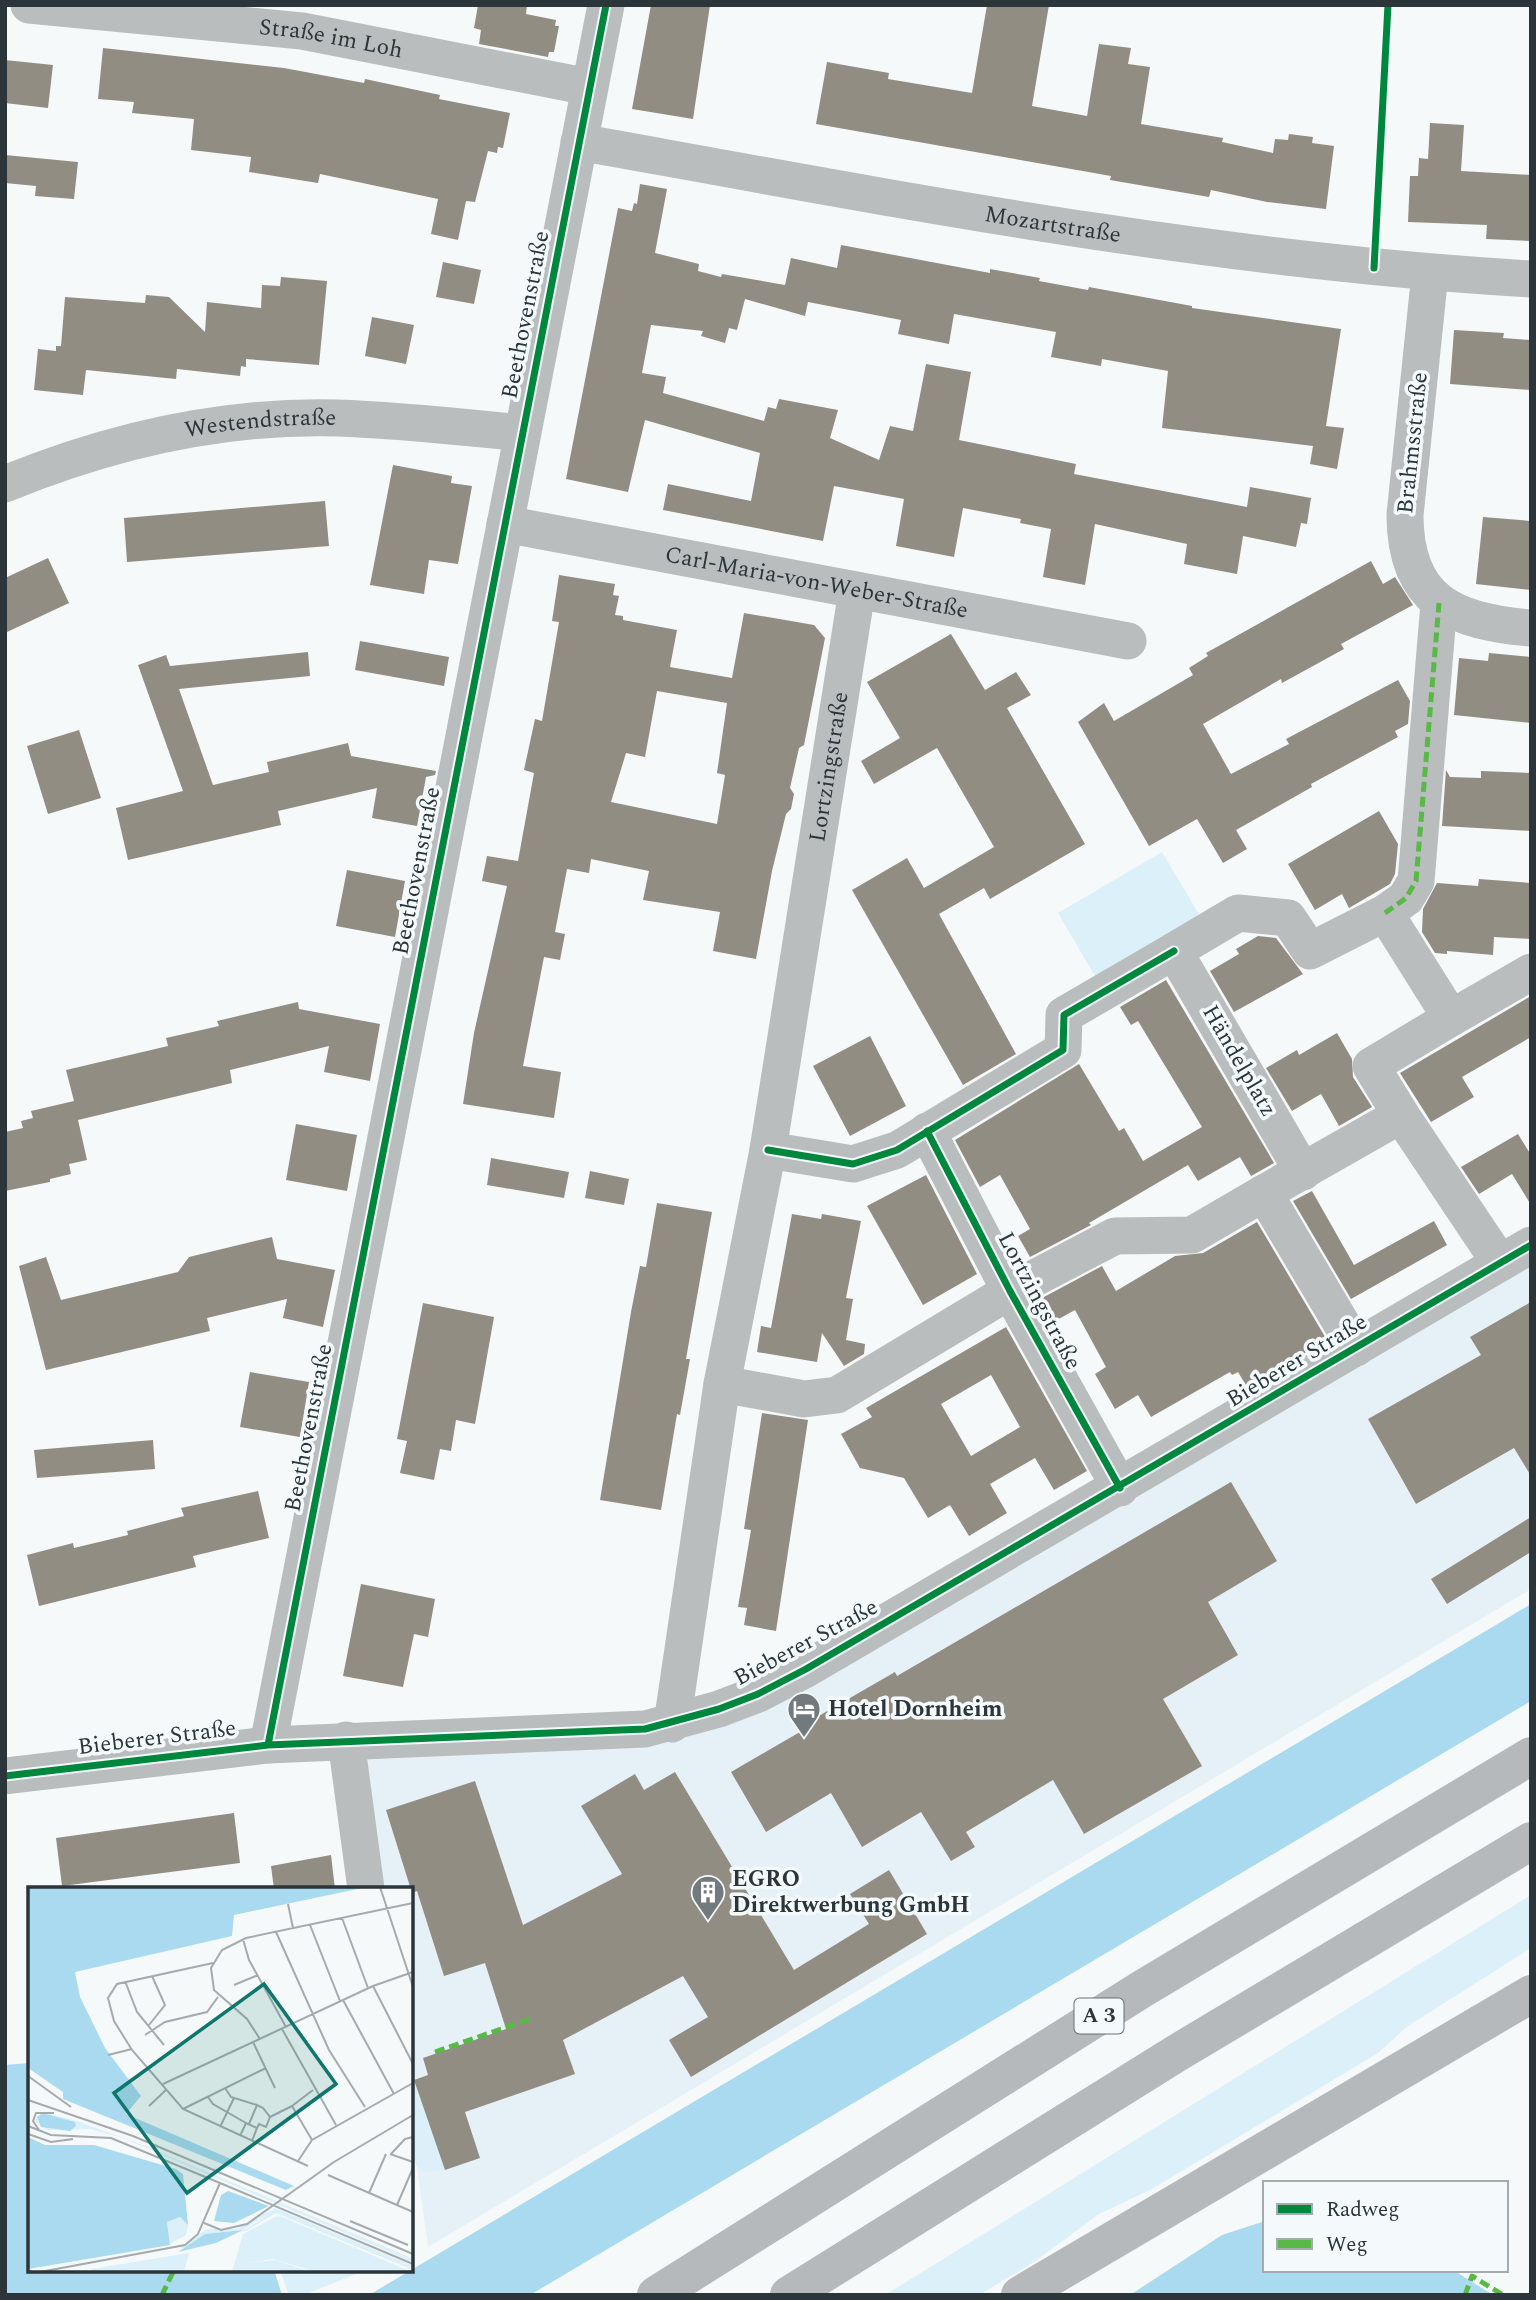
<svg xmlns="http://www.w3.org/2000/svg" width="1536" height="2300" font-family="Spectral,serif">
<rect width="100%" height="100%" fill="#f6f9fa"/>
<path fill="#e5f1f7" d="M1531,1265V1589L428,2247L411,2124V1889H379L360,1747L655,1739Z"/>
<path fill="#dbf0f9" d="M1162,852L1203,921L1099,983L1058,913Z
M1531,1895V1948L1408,2026L1378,2053L1152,2189L1099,2214L1037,2260L979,2295H885Z
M411,2081H414L445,2170L426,2172L416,2166L411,2135Z
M280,2270H366L304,2295H289Z"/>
<path fill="#a9daef" d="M1531,1604V1701L530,2295H369Z
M30,2063V2270H274L282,2295H5V2065Z
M1265,2221V2270H1453L1493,2295H1130L1222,2235Z"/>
<path fill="#928d83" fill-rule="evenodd" d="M478,5H527L526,14L556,20L555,26H559L554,52H549L548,57L479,44L481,30L474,28Z
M651,5H710L693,119L632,109Z
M987,5H1049L1032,106L1087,116L1099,44L1131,48L1128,64L1150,67L1141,124L1223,138L1222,142L1273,153L1275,139L1288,140L1289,134L1313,137L1312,143L1334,146L1326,209L1267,202L1211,190L1209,197L1110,180L1111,176L816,124L827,62L889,73L888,79L972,93Z
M103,48L284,68L364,83L365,79L440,95L439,99L510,113L503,148L498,147L497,153L488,151L475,202L466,201L458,240L431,234L438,199L320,174L318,183L249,172L251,157L191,150L194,119L132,113L134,102L98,99Z
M5,60L53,65L48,108L5,103Z
M1430,123L1464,125L1461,171L1531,175V241L1486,239L1487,225L1408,222L1410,176H1418L1419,158L1428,159Z
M5,155L78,162L74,199L35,196L36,186L5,183Z
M640,184L667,189L655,253L699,264L698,271L721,277L722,274L785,285L791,258L837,268L841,245L990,273V269L1040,278L1039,281L1088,290L1089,287L1192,306V308L1341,329L1326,426L1344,428L1337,469L1310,464L1313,446L1162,428L1168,371L1102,359L1101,366L1051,357L1056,332L954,314L949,344L898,334L901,320L808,302L805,316L745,299L737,330L729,328L725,343L701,336L703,331L651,325L642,373L666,377L663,393L764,421L768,407L776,409L779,399L838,410L830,438L879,460L890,426L913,431L926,364L971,372L959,440L1076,464L1074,474L1247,507L1250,487L1311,498L1307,524L1301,523L1296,547L1243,536L1237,574L1184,564L1187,544L1095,524L1085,585L1043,577L1051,529L1020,523L1021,519L963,508L954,557L896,546L904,499L834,486L823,541L663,510L668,484L751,501L760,453L645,420L628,492L566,479L618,208L632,211L634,203L637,204Z
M443,262L481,270L474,304L436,297Z
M281,277L327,281L319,365L246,359V367L241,366L240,376L177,369L176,379L86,370L83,395L34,390L38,349L56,351V346H61L65,297L145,303L146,295L169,297L205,332L207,302L261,308L262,285L280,286Z
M372,317L414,325L406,364L365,356Z
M1454,330L1504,333L1503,338L1531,340V390L1450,384Z
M393,465L452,476L451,483L472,486L458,564L429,560L424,594L370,585Z
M325,501L329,546L127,562L124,518Z
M1483,517L1531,521V590L1476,584Z
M48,558L69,603L5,633V578Z
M1371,561L1383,584L1395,577L1413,605L1341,644L1344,649L1282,683L1281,679L1203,724L1231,774L1289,744L1286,739L1398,680L1410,701L1408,724L1395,731L1398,737L1311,784L1312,787L1236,830L1247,849L1223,863L1197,819L1149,846L1078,722L1104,703L1114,721L1193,675L1189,668L1208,656L1206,653Z
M559,575L615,584L613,595L619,596L615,615L623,616V620L677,630L670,667L732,678L744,613L814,625L825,638L804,745L799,748L790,788L794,794L791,809L786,814L772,871L756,959L713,951L720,912L643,900L649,871L591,859L589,873L567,869L555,932L565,934L560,960L544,957L523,1066L561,1072L554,1118L463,1104L474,1033L507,886L482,881L487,856L518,861L534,773L524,770L535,719L542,721L559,622L552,621ZM657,691L727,703L717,773L725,775L717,824L611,802L626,753L645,757Z
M951,634L985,690L1016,672L1031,695L1007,708L1085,844L990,899L984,888L939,914L1016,1054L963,1085L852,890L907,858L924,888L994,847L937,748L874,784L861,761L900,738L867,682Z
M360,641L449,657L444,686L355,670Z
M308,652L310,676L179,689L213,785L269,772L267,762L348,743L351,756L436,771L435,775L426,777L417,826L372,818L377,788L278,811L281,825L128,860L116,808L183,791L138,665L166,655L170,666Z
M1489,653L1531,657V723L1454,715L1459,658L1488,661Z
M79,730L101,798L48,814L27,746Z
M1446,770L1450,777L1481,778V771L1531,773V831L1442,826Z
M1379,811L1398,844L1395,874L1390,884L1349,908L1342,894L1315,910L1288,864Z
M347,870L405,881L395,937L336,926Z
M1479,879L1531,883V939L1494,937L1493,955L1447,951V954L1435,953L1422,932L1423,909L1437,883L1478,886Z
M1258,936L1276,938L1303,974L1234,1012L1210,971L1239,954L1236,949Z
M1166,980L1274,1163L1251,1176L1240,1157L1198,1181L1188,1165L1089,1223L1091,1225L1030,1257L1018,1236L1030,1229L1000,1175L980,1187L955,1140L1079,1064L1119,1131L1124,1128L1143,1161L1202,1127L1138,1021L1131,1025L1120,1007Z
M1531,996V1037L1462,1077L1474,1097L1431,1122L1400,1073Z
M298,1002L299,1009L380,1024L370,1081L324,1072L329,1046L230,1070L232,1083L78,1120L87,1160L69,1164L71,1174L50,1179V1182L5,1191V1132L23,1128L21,1121L33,1118L31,1111L74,1101L66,1070L168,1046L166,1038L219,1026L217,1021Z
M1337,1033L1352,1059L1353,1077L1372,1107L1339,1126L1321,1094L1292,1111L1266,1068L1297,1050L1299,1055Z
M870,1036L906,1106L850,1136L813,1066Z
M296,1124L357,1135L347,1191L286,1180Z
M1518,1134L1531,1155V1205L1512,1174L1479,1194L1461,1167Z
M491,1158L569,1172L564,1198L487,1185Z
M590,1171L629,1179L624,1205L585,1198Z
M926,1175L977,1274L923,1305L867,1206Z
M1312,1191L1354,1265L1434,1221L1447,1245L1351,1299L1293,1201Z
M657,1203L712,1212L686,1359H690L680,1415L677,1414L661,1510L600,1500L631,1312L640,1266L646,1267Z
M792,1214L821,1219L822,1214L861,1221L846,1298L853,1299L846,1340L865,1344L864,1354L844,1366L822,1333L817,1362L757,1352L761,1326L771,1328Z
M1257,1222L1327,1340L1247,1387L1238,1372L1232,1375L1230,1372L1151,1417L1138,1395L1115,1409L1095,1374L1106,1367L1075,1310L1055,1321L1042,1298L1102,1266L1116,1291L1175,1256L1203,1253Z
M272,1237L277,1259L335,1270L323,1327L283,1318L287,1299L207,1318L210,1331L46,1370L19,1266L46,1257L61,1300L178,1272L189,1257Z
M1531,1302V1476L1514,1448L1416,1504L1368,1419L1481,1355L1470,1337Z
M423,1303L494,1317L475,1424L456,1420L451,1451L440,1449L434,1480L400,1473L407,1441L397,1439Z
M1006,1327L1087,1471L1054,1490L1035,1458L990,1484L1007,1513L969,1536L950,1505L928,1518L904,1478L860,1468L841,1434L872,1417L866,1408ZM991,1375L1020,1427L971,1456L941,1404Z
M250,1372L309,1382L300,1437L240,1427Z
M762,1413L808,1420L776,1631L744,1625L747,1608L738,1607L751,1530L744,1529Z
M153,1440L155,1469L37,1478L34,1450Z
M1231,1482L1277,1561L1208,1602L1238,1655L1163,1699L1202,1766L1084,1834L1053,1780L966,1832L975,1847L951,1861L921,1812L862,1847L831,1793L766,1832L731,1772L800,1732L798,1728L895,1672L897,1676Z
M258,1491L269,1538L193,1556L196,1567L39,1606L27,1555L73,1543L74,1548L128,1535L127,1531L184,1516L181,1508Z
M1531,1517V1552L1447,1604L1431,1579Z
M361,1584L435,1599L428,1637L414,1634L403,1687L343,1676Z
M675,1772L794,1970L869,1924L850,1894L889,1870L927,1934L691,2077L669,2040L708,2017L683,1976L563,2040L575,2074L465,2112L480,2158L445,2170L414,2080L428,2075L423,2058L506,2029L485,1963L444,1976L417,1891L412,1893L386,1810L475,1781L523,1925L622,1874L581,1806L635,1774L644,1790Z
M234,1813L240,1863L62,1886L56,1838Z
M331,1855L335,1889H274L271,1866Z"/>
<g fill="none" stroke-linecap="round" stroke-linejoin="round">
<g stroke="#b9bdbe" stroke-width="37">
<path id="s1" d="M29,5L302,31L589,87"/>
<path id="s2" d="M579,142C895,199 1209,260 1531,279"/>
<path d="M1430,273L1405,515C1405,601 1454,622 1531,628"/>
<path id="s3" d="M5,484C110,441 223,415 337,418C399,420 461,427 522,433"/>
<path id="s4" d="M505,524L1128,641"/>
<path d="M1385,913L1406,898L1416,881L1439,603"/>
<path d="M1451,1018L1531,972"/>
<path d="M927,1131L1010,1291L1120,1488"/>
<path d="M768,1150L853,1164L897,1150L1063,1050L1064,1015L1174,951"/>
<path d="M1303,1172L1174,951L1238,913L1288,918L1310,951L1385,913L1451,1018L1371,1066L1401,1115"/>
<path d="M1356,1348L1264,1193L1401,1115L1500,1263"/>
<path d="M722,1384L804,1399L837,1395L1010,1291L1115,1236L1192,1235L1264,1193"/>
<path id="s5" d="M672,1724L722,1384L768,1150L857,591"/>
<path d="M346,1740L366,1889"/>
<path d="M268,1745L606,5"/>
<path d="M5,1776L268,1745L645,1729L719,1709L758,1694L806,1669L1531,1245"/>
</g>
<path stroke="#b5b9bc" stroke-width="38" d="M656,2295L1142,1989L1531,1756
M789,2295L1177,2053L1531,1841
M1020,2295L1531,1994"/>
<path stroke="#58b947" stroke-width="5" stroke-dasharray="10 5" stroke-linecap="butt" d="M1385,913L1406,898L1416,881L1439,603
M435,2052L533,2018
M162,2295L174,2270
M1465,2295L1472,2276L1503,2295"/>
<defs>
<path id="cycleway" d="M1374,268L1388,5
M927,1131L1010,1291L1120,1488
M768,1150L853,1164L897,1150L1063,1050L1064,1015L1174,951
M268,1745L606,5
M5,1776L268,1745L645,1729L719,1709L758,1694L806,1669L1531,1245"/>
</defs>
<use href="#cycleway" stroke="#f4fafc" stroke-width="11"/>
<use href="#cycleway" stroke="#00873e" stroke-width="7"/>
</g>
<defs>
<symbol id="hotel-pin" viewBox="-11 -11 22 30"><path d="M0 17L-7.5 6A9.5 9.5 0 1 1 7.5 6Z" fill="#727a7d" stroke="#f4fafc"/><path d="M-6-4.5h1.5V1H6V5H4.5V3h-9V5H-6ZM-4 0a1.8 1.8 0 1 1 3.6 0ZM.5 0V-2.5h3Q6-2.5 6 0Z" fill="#fff"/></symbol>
<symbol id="building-pin" viewBox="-11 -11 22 30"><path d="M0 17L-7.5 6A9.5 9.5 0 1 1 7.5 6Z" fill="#727a7d" stroke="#f4fafc"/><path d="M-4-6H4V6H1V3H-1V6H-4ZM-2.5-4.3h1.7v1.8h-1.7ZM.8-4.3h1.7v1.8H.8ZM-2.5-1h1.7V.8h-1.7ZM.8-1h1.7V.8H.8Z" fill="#fff"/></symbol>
</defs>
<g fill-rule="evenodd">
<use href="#hotel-pin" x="785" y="1690" width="38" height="52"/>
<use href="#building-pin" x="689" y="1873" width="38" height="52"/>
</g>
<g text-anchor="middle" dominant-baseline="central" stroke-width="7" stroke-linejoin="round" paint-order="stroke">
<rect fill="#f4fafc" stroke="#677074" stroke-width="2" x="1074.5" y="1998.5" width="49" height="35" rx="5"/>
<g font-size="21" font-weight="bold" fill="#2b353a">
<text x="1099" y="2016">A 3</text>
</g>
<g font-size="23" fill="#2b353a" stroke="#f4fafc">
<text stroke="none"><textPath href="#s1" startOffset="304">Straße im Loh</textPath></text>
<text stroke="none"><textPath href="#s2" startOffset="481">Mozartstraße</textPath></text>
<text transform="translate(526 315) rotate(-79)">Beethovenstraße</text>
<text stroke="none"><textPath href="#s3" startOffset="264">Westendstraße</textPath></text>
<text transform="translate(1413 443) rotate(-84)">Brahmsstraße</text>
<text stroke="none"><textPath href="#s4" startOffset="317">Carl-Maria-von-Weber-Straße</textPath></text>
<text stroke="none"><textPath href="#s5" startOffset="970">Lortzingstraße</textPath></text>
<text transform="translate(417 871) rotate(-79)">Beethovenstraße</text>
<text transform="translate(1239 1061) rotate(60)">Händelplatz</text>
<text transform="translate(1039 1301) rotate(62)">Lortzingstraße</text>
<text transform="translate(1297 1361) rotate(-31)">Bieberer Straße</text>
<text transform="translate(309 1428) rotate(-79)">Beethovenstraße</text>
<text transform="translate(806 1643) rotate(-28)">Bieberer Straße</text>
<text transform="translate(157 1738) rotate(-7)">Bieberer Straße</text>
</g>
<g font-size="23" font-weight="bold" fill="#2b353a" stroke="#f4fafc" text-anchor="start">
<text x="828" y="1709">Hotel Dornheim</text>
<text x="732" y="1879">EGRO<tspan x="732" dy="26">Direktwerbung GmbH</tspan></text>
</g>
</g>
<g transform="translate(28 1887)">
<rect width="385" height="385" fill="#f6f9fa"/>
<path d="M14,225L49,234L120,260L384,371L385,375L92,250L62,242L18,243L6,233ZM16,226L47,235L48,239L42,244L13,240L9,230ZM247,321L385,379V383L248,326L218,344L213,345L231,334L236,329L215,343L177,347L163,359L151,362L179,342H209ZM249,329L254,330L384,385H289L245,372L219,376L247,373L283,385H204L215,347ZM152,330L160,338L158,348L142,357L139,335ZM161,366L156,385H63V382Z" fill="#dbf0f9" fill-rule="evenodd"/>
<path d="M0,0H339L206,28L204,49L47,85L52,110L77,161L113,209L98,227L266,299L258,303L35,212V205L0,181ZM15,226L47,235L48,239L42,244L13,240L9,230ZM0,250L17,258H66L148,282L155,287L160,338L152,330L139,335L142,358L0,382ZM200,304L241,319L206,336L186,334L193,308ZM215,343L188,356L150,365L177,347Z" fill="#a9daef"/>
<path fill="none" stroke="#a5abad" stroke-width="2" d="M352,0L385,100M260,17L265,41M314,31L340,101M282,38L312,114M248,45L301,163L337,220M215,52L221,73L258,140M185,76L89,97L80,111L86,134L104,163L155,222L280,279M97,94L109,125L136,158M206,98L230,88M345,99L385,177M315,113L366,207M121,138L137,118L124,89M254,142L308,238M117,148L137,135L179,125L190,110M232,152L219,132L186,103L183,81L194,63L218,51L385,16M225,155L247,201M80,168L104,162M0,189L43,220M135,197L345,99L385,85M197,201L203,210L229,218M180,210L185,217L218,236M0,213L105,249L385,367M121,219L139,202M155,222L238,181M242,230L264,219M221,237L229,218L235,221L242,230L238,240L231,237L229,241M0,239L23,248L83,251L192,296M192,240L206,211M11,243L5,234L8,226H26M0,247L23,255L45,252M212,249L218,236L229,241L224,254M284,253L264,219L285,203M362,267L385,275M363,267L377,252L385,250M270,274L284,253L385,196M300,288L385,325M192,296L385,377M341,306L358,267M369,318L385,281M322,334L380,358M176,336L193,343L219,337L306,275L385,228M12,385L157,358L170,347L192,296"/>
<path fill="#0f766e" fill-opacity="0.15" stroke="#0f766e" stroke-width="3.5" d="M236,97L308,197L159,306L86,206Z"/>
<rect width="385" height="385" fill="none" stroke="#2b353a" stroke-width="3.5"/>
</g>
<rect width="1536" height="2300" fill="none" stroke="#2b353a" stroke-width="14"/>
<rect x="1263" y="2181" width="245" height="91" fill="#f4fafc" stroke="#a4abae" stroke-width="2"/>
<rect x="1277" y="2204" width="35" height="10" fill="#00873e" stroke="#a4abae" stroke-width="2"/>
<text x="1326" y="2216" font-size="21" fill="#2b353a">Radweg</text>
<rect x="1277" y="2239" width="35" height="10" fill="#58b947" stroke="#a4abae" stroke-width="2"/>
<text x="1326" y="2251" font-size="21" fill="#2b353a">Weg</text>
</svg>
